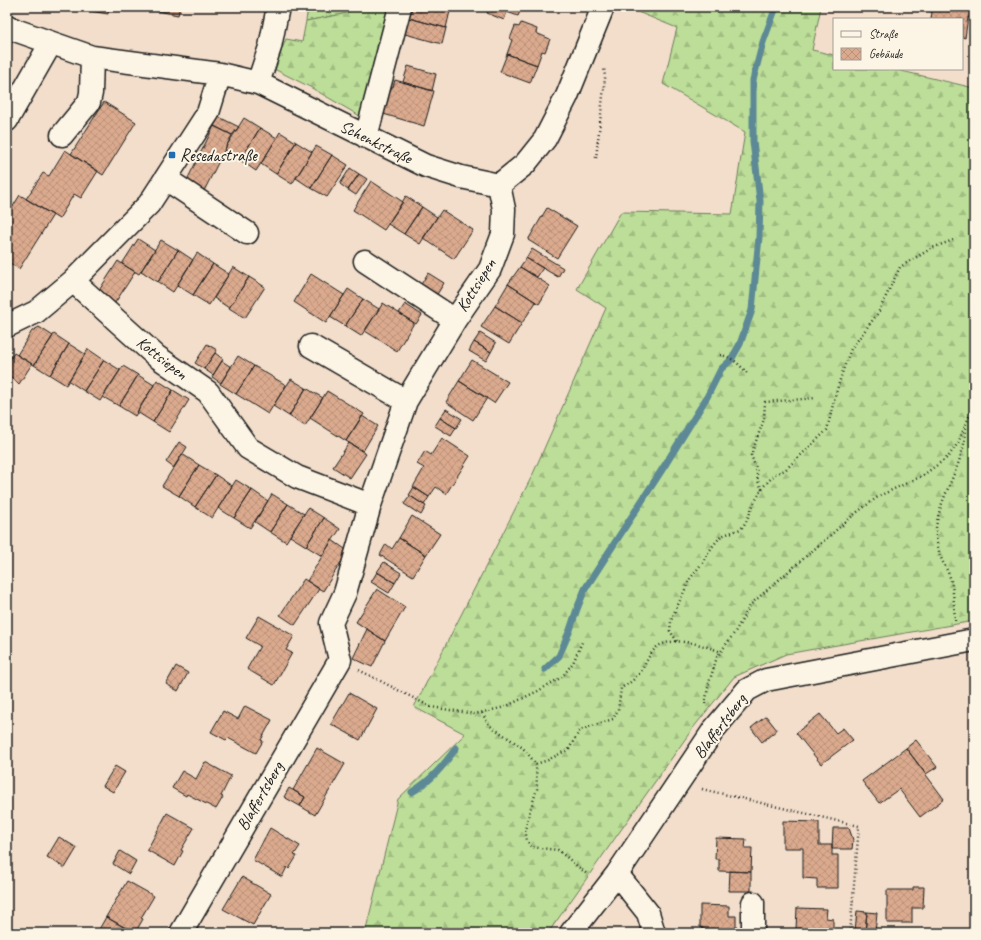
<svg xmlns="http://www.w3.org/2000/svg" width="981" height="940" font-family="Caveat,sans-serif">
<defs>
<pattern id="grass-tufts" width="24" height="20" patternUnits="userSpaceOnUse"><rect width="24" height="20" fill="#bcde98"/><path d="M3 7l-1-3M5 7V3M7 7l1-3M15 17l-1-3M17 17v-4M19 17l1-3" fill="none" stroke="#a1be82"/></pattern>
<pattern id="forest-firs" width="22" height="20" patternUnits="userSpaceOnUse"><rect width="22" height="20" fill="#bcde98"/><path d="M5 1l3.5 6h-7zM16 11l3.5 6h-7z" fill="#a1be82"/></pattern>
<pattern id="building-cross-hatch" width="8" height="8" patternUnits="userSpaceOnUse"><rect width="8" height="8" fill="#dbaa8e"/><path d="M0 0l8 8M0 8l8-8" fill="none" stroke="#bb927a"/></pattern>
</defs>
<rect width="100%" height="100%" fill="#f2decb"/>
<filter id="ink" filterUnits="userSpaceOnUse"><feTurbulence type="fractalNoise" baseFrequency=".025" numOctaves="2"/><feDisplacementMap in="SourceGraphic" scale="8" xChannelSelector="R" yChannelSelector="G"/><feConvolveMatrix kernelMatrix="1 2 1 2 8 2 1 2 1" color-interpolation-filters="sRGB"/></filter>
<g filter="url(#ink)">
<path fill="url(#grass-tufts)" stroke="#6c7d5a" d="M308,7H356L343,14L306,21Z"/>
<path fill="url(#forest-firs)" stroke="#6c7d5a" d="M356,7H394L365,119L310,87L274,69L286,39L302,42L306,21L343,14Z
M628,7H821L812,50L834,55V69H893L974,88V621L786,654L734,677L693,728L548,933H365L398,799L465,734L414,707L532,476L606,308L577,289L621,212L732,214L745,132L663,84L677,28L628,8Z"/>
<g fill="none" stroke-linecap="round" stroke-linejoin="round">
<path stroke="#5c8995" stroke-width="7" d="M545,669L559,656L570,630L577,609L585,589L665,465L707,397L721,369L731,360L740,344L752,310L759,237L760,201L753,141V80L763,42L776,7
M412,792C431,781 444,765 456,748"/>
</g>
<path fill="url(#building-cross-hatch)" stroke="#1c1c1c" d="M84,7H109L108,14L84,10Z
M137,7H180L178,15Z
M412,7H451L446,28L409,18Z
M489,7H522L518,16L507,12L504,20L487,13Z
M929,7H973L971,18L968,17L965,38L962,37V19H931L932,12L929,11Z
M409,18L446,28L442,44L405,34Z
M521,23L537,29L536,33L550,39L545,52L542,51L537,65L507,54L512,40L510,39L515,26L519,27Z
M507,54L537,65L530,83L500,72Z
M408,66L436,74L432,91L403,82Z
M395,80L434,91L424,126L380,113L388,86L393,87Z
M104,102L136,122L103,175L71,154Z
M219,117L239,127L232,135L214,126Z
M244,118L260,128L240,160L224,150Z
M214,126L232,135L203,193L185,184Z
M260,128L277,138L256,171L240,160Z
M280,132L296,142L276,174L261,164Z
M296,142L312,152L292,184L276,174Z
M316,146L332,155L311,188L296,178Z
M65,150L98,171L81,198L74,194L59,219L26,199L43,173L49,176Z
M332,155L348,165L327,197L311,188Z
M350,168L359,174L348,190L340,184Z
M359,174L367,179L356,195L348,190Z
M371,181L403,202L384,230L353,210Z
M20,195L53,215L19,269L7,261V216Z
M406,196L422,207L404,234L388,224Z
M422,207L437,217L420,244L404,234Z
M547,208L577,226L557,258L528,240Z
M442,210L473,230L454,259L423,238Z
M138,239L155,250L139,274L122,264Z
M161,240L178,250L158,282L141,271Z
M532,249L563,268L558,277L526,258Z
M178,250L193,260L173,292L158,282Z
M197,253L213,264L193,295L177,285Z
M526,258L543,268L537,277L520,267Z
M118,261L135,272L113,306L96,295Z
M213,264L229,274L209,305L193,295Z
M233,267L249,277L229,308L214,298Z
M520,267L550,286L539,304L508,284Z
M428,273L444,283L433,301L417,291Z
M311,274L344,295L326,323L294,302Z
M249,277L265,287L245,318L229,308Z
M508,284L536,302L522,323L495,306Z
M348,289L363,299L345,326L330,317Z
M363,299L379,309L361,336L345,326Z
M383,303L414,323L397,351L365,331Z
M405,304L422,315L416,324L399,313Z
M495,306L522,323L509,344L481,327Z
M39,327L53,336L34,365L17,355L32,331Z
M480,333L496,343L491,352L474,342Z
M54,334L69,344L50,375L34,365Z
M474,342L491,352L486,361L469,351Z
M69,344L85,354L66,385L50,375Z
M207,344L217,350L204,369L195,363Z
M88,349L104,360L84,391L69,381Z
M14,353L32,364L19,384L7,373V364Z
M215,353L223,359L213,375L204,369Z
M238,356L254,366L236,394L220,384Z
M104,360L120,370L100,401L84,391Z
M472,360L508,382L494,403L459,381Z
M222,361L231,367L221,383L212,377Z
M123,366L138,375L119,406L103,397Z
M254,366L286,385L268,414L236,394Z
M138,375L154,385L135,416L119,406Z
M291,379L306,388L289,416L273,406Z
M157,380L173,390L153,422L137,412Z
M459,381L487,398L473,420L446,402Z
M306,388L323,398L305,426L289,416Z
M173,390L189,400L169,432L153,422Z
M327,391L364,414L346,441L310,418Z
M446,409L462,419L456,428L440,418Z
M362,416L378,426L363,451L346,441Z
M440,418L456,428L451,436L435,426Z
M442,438L470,456L446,494L436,487L429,497L413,487L424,468L417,464L425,451L431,455Z
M179,442L187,447L174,468L166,462Z
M349,443L366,454L350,478L333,467Z
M182,454L199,465L179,496L162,486Z
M199,465L216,475L195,507L179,496Z
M216,475L232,486L212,518L195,507Z
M236,480L252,490L234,518L218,508Z
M414,487L429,497L424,505L409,495Z
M252,490L268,501L250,528L234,518Z
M272,494L288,504L270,532L255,522Z
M410,496L426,506L421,515L404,504Z
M288,504L304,514L286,542L270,532Z
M308,508L324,518L306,546L290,536Z
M412,516L440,534L426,555L399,538Z
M324,518L340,529L322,556L306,546Z
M399,538L426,555L413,576L380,555L386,544L392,549Z
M332,540L348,551L323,591L307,581Z
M384,562L401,573L395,583L377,572Z
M377,572L395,583L389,593L371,582Z
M304,579L319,589L295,625L280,615Z
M377,589L405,607L385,641L356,622Z
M259,616L294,636L286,650L292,653L274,685L247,669L260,646L246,638Z
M367,629L385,641L372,667L353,658Z
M176,666L188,673L178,691L166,684Z
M349,693L377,709L360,740L331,724Z
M245,706L272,720L261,740L263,741L256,753L228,738L226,740L211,732L223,711L238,719Z
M820,714L836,733L843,728L853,740L821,764L796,733Z
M766,716L777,730L762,742L751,728Z
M916,740L937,767L926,774L906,748Z
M317,748L345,764L315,815L300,806L305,797L293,790Z
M906,748L944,799L920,817L899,789L879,803L862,781Z
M205,762L231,776L221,796L223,797L216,809L187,794L186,796L172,788L182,771L196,779Z
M115,766L125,772L113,792L103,786Z
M289,788L305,797L300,806L284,797Z
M167,813L194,828L181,850L183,851L175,866L147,850Z
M783,821L819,822V845H832V855H838V888H817V879L803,878V848H783Z
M270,828L300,846L294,855L297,856L289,869L287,867L282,877L253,860Z
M833,828H849L853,840L852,849H832Z
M59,837L77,848L65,868L47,857Z
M716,838L746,839L745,848H752L751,872L719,871V859H715Z
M120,851L136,861L129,874L113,864Z
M730,871L751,872V891H729Z
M242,877L271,894L253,925L223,909Z
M127,881L154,896L141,918L143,919L135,933L106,917Z
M913,887H924L923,908H912V923H887V890H913Z
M700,905L729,906V916H736V933H703V928L700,927Z
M797,908L827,909L826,918L833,919V933H800V929H796Z
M857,911L867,912L865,933L855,931Z
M867,912L877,913L875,933H865Z
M106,917L134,933H97Z"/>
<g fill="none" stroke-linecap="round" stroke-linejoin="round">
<defs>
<path id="minor" d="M7,26L15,30L92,57L220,74L258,83L426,166L461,177L499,185
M258,83L270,47L278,7
M7,120L51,43
M62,135L89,102L91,93L92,57
M366,137L400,7
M166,179L247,233
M365,261L455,320
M73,281L156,356L208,392L248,448L297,477L370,505
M7,326L36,312L73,281L149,204L208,113L220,74
M311,346L406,401
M617,874L648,913L654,933
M181,933L340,660L331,623L345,593L370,505L406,401L455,320L490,269L503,234L504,209L499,185L525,164L545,139L567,96L603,7
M571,933L617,874L715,728L747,690L766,680L974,640
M753,933V903"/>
</defs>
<use href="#minor" stroke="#1c1c1c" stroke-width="25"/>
<path stroke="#1c1c1c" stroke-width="2.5" stroke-dasharray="1 3" stroke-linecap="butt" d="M596,158L605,78L604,67
M720,355C731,356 740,365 747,373
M762,490L758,481L756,468L751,455L764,419L765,402L816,398
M955,621C954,608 954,594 951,581C949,572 943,564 940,555C938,548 935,536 936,528C940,493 966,463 966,425
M677,641L670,631L671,621L675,611L690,579L702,563L712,547L721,536L741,529L746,522L754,503L764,486L775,474L785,470L797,459L827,430L835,396L844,367L851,349L878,313L900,267L932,248L956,239
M359,670L431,707L475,714L505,707L538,691L562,677L573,663L583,640
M705,704L709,683L717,657L735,632L751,604L856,513L879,496L922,476L948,457L958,443L974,405
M482,713L489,725L523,748L536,764L537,789L529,814L525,830L527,840L531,847L558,850L588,875
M536,764L548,760L569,749L580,730L613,719L618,710L621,688C626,685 632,682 636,677C644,670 646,659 653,651C667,633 704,645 721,652
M702,789L859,826L850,933"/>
<use href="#minor" stroke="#fcf5e5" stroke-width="22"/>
</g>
</g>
<rect fill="#1f6fb2" stroke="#fcf5e5" stroke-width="1.5" x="168" y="151" width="8" height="8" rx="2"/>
<g text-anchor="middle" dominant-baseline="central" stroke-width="4" stroke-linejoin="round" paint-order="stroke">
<g font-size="17" fill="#1c1c1c" stroke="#fcf5e5">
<text transform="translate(376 142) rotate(26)">Schenkstraße</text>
<text transform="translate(476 285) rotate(-58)">Kottsiepen</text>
<text transform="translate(162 358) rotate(38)">Kottsiepen</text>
<text transform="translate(720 726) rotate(-53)">Blaffertsberg</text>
<text transform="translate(260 796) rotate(-60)">Blaffertsberg</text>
</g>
<g font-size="17" fill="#1c1c1c" stroke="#fcf5e5" text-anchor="start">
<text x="180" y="155">Resedastraße</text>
</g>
</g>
<rect width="981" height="940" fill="none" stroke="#fcf5e5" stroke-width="24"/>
<rect x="12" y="12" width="957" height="916" fill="none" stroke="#1c1c1c" stroke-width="1.5" filter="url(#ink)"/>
<rect x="833" y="18" width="130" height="52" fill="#fcf5e5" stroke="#a29e95"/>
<rect x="841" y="31" width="20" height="6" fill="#fcf5e5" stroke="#a29e95"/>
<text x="869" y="38" font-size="12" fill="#1c1c1c">Straße</text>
<rect x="841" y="48" width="20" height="12" fill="url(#building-cross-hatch)" stroke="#a29e95"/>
<text x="869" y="58" font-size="12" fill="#1c1c1c">Gebäude</text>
</svg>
